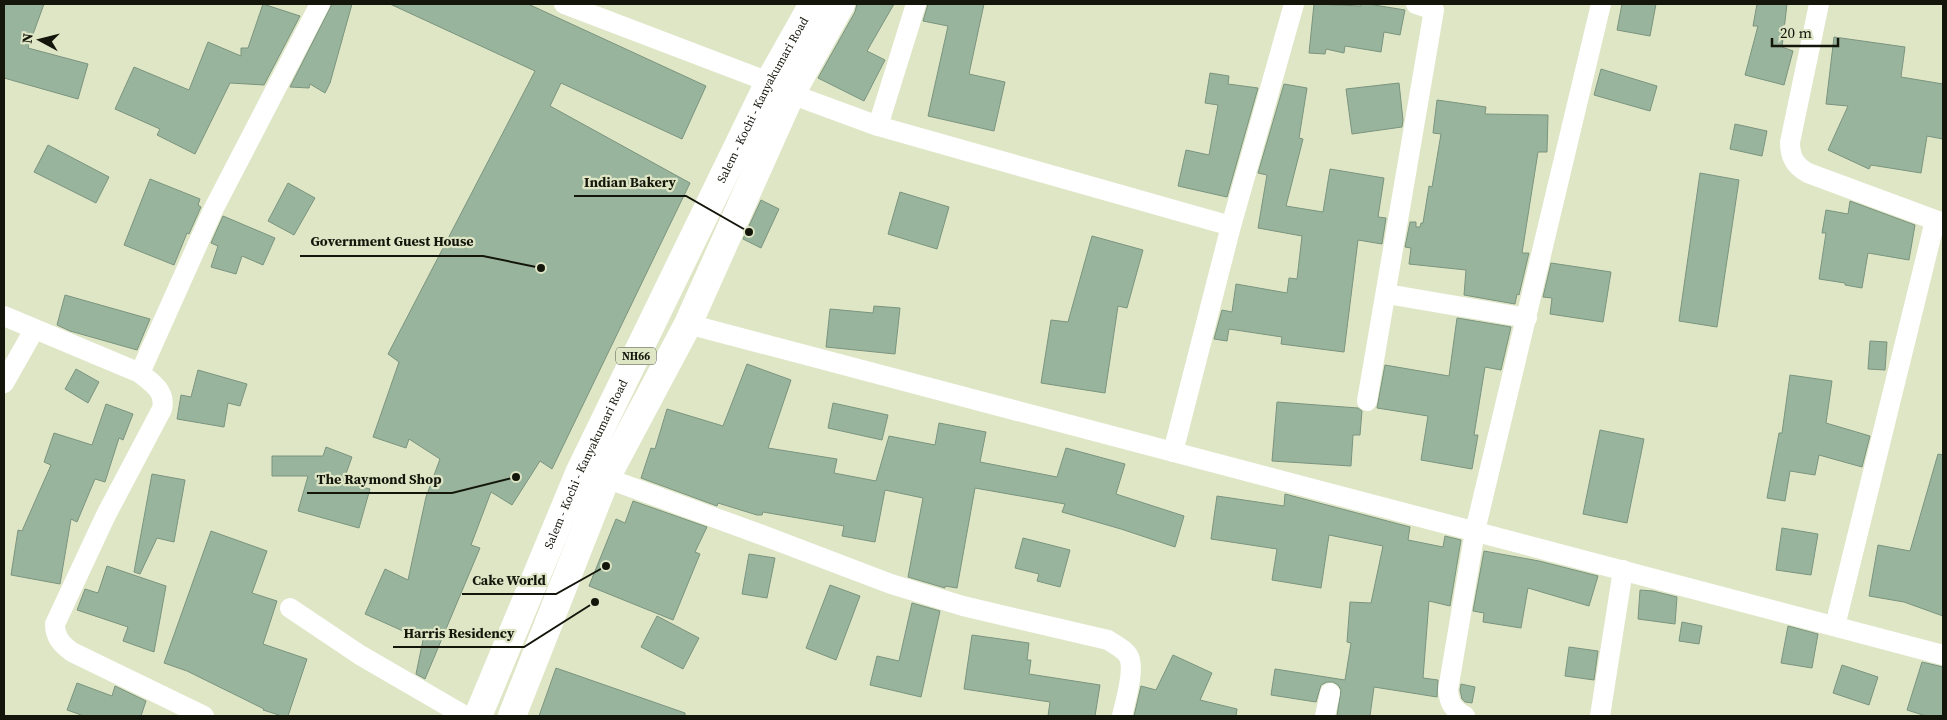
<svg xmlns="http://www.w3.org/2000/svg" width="1947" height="720" font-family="'Source Serif 4',serif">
<rect width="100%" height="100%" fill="#dee6c6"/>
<path fill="#99b49c" stroke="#7b947e" d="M4,4H44L28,48L88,64L78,99L4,78Z
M263,4L300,16L264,85L230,83L195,154L157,135L160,129L115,109L134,67L189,90L208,42L241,56V48H248Z
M332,4H352L330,83L325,93L310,84L309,88L290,87Z
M390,4H528L706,86L682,139L561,83L550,106L690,183L552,469L540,461L512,505L491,492L471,545L480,548L425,679L416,674L423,640L365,614L385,569L408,580L426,497L440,459L409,439L406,448L373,437L399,362L388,354L535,71Z
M857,4H894L867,51L885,60L864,101L818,78L855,12Z
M928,4H984L969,74L1005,82L994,131L928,116L948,26L923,21Z
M1314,4L1361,6V4H1368L1405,10L1400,35L1384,32L1381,52L1345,46L1344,53L1326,49L1325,54L1309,53Z
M1622,4H1656L1650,36L1617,30Z
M1757,4H1787L1782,47L1793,51L1784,85L1745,75L1758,26H1753Z
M1834,37L1905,47L1901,77L1943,84V139L1927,136L1921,173L1871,165L1869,169L1828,150L1848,106L1826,104Z
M1601,69L1657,86L1650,111L1594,95Z
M1210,73L1229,76L1228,84L1258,88L1227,197L1178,186L1186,150L1209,155L1218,105L1205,103Z
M1399,83L1403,120L1402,127L1352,134L1346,89Z
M1284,84L1307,88L1299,138L1303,139L1286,206L1323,212L1330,169L1384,178L1378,217L1386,218L1382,244L1358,240L1344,352L1281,344L1282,337L1229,329L1227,341L1214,339L1222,310L1232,312L1236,284L1287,293L1289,278L1297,279L1302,236L1258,228L1267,175L1258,173Z
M1437,100L1486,107L1485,114L1548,115L1547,152H1538L1522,253H1529L1528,257L1519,295L1517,294L1515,304L1464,295L1466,270L1409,264L1411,248L1405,247L1410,222H1416V227H1420L1421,223H1423L1429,186L1432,187L1441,134L1433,133Z
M1735,124L1767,131L1762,156L1730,149Z
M48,145L109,177L96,203L34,172Z
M1700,173L1739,180L1717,327L1679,321Z
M150,179L200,199L198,205L201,207L189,234L187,233L174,265L124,245Z
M288,183L315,198L294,235L268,221Z
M900,192L949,207L937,249L888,234Z
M761,200L779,209L761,248L743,239Z
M1850,201L1915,225L1909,260L1868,253L1862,288L1845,285V283L1819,279L1826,233H1822L1826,210L1848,214Z
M223,216L275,238L263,265L242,256L236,274L211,267L218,246L211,243Z
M1092,236L1143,250L1127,308L1118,306L1105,393L1041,383L1051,320L1068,322Z
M1551,263L1611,272L1603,322L1550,314L1552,298L1543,297Z
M65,295L150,319L137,350L70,331L57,325Z
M874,306L900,308L895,354L826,347L830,309L873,313Z
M1457,318L1511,327L1501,370L1485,367L1474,435H1478L1472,469L1421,460L1428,416L1377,408L1385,365L1449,376Z
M1870,341L1887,342L1885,370L1868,369Z
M747,364L791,380L768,448L837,459L834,473L876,481L889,436L935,445L939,423L986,432L980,462L1057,477L1066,448L1125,464L1116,494L1184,516L1175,547L1121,529L1062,512L1065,504L975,488L957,588L945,586V588L908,577L923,498L885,490L875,542L842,536L844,526L763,512L762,515H757L718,503L717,506L641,478L651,448L655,449L667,409L723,426Z
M76,369L99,382L88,403L65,389Z
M198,370L247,384L240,406L228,403L224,427L177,419L181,395L191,397Z
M1790,375L1832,381L1826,423L1870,436L1862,467L1819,455L1815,475L1790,471L1785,501L1767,498L1779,433H1782Z
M1277,402L1358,408L1362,411L1360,435H1353L1351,466L1272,461Z
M833,403L888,415L882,440L828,428Z
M106,404L133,414L123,440L119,438L105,482L95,479L77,522L71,519L60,584L11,575L18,530L22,531L51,465L44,462L54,433L92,445Z
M1600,430L1644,439L1627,523L1583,514Z
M326,447L352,457L343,482L370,489L359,528L298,511L308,476H272V456H323Z
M1938,454L1943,455V616L1904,602L1869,596L1878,545L1910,551Z
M152,474L185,480L174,542L157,538L140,574L134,572Z
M1285,494L1410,527L1408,540L1443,547L1445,536L1461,540L1450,606L1429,601L1423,678L1438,680L1437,697L1374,687L1370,716H1337L1341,690L1338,685L1333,682H1327L1321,685L1316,702L1271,695L1275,669L1345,680L1351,643L1347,642L1350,602L1371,603L1383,546L1329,535L1321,588L1272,580L1277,549L1211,539L1217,496L1284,506Z
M633,501L707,527L695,552L700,554L673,620L589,586L616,519L625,523Z
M1782,528L1818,534L1811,575L1776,570Z
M211,531L267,551L252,593L277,601L263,644L307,659L288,716H282L263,710L264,709L187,671L164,663Z
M1023,538L1070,550L1060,587L1037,581L1039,574L1015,568Z
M1484,551L1539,561L1598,576L1589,606L1528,588L1521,628L1483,622L1484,613L1473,611Z
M749,554L775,558L767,598L742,594Z
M107,566L166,586L154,652L123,641L128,627L77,610L85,589L98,593Z
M830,585L860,596L836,660L806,648Z
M1640,590L1653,591L1677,597L1675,624L1638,619Z
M912,603L940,611L921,697L870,685L877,656L899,661Z
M657,616L699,638L683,669L641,647Z
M1682,622L1702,626L1699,644L1679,641Z
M1788,626L1818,634L1812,668L1781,663Z
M972,635L1029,643L1027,660H1031L1029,674L1100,685L1095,716H1048L1050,702L964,689Z
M1569,647L1598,651L1594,680L1565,676Z
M1173,655L1212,673L1200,700L1237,709L1236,716H1134L1141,686L1156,690Z
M1922,662L1943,667V716H1926L1907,710Z
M1842,665L1878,677L1869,705L1833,693Z
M556,668L685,713V716H539Z
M77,683L112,696L115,686L146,701L141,716H84L67,710Z
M1461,684L1475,687L1472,703L1465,702L1462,699L1460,690Z"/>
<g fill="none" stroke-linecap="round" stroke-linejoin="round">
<path stroke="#fff" stroke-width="20" d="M564,4L769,82
M1819,4L1790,142C1790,157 1795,166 1808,173L1943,223
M791,94L878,126L916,4
M878,126L1231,226
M1387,294L1527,318
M4,316L140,373C153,384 166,391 162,409L106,515L55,624C55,637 61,644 72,652L204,716
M688,324L1943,655
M140,373L213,210L320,4
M4,383L34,330
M1367,401L1434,10L1416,4
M1173,452L1231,226L1294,4
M606,478L762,535L891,584L963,606L1108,640C1114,644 1126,650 1129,657C1135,671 1125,702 1122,716
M290,608L360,655L465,716
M1835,626L1935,221
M1325,716L1330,693
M1465,716C1453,710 1449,702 1448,690L1475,531L1601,4
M1600,716L1623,570"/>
<g stroke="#fff" stroke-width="28">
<path id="s1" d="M478,716L580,471L769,82L813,4"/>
<path d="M512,716L606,478L688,324L791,94L841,4"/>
</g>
</g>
<g text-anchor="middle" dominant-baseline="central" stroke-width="4.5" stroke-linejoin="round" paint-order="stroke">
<rect fill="#dee6c6" stroke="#515443" stroke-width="1" x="616" y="347.5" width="40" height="17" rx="4"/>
<g font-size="11" font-weight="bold" fill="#14160b">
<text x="636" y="356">NH66</text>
</g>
<g font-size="12" fill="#14160b" stroke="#dee6c6">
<text stroke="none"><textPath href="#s1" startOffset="679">Salem - Kochi - Kanyakumari Road</textPath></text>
<text stroke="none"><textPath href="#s1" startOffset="274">Salem - Kochi - Kanyakumari Road</textPath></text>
</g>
</g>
<path fill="none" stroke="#14160b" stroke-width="2" d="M749 232L686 196H574M541 268L483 256H300M516 477L452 493H307M606 566L556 594H462M595 602L524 647H393"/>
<g fill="#14160b" stroke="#dee6c6" stroke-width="2">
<circle cx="749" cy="232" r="5"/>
<circle cx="541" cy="268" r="5"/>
<circle cx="516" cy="477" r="5"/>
<circle cx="606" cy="566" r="5"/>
<circle cx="595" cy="602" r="5"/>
</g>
<g font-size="14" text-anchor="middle" font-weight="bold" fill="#14160b" stroke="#dee6c6" stroke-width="4.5" stroke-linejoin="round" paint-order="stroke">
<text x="630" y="187">Indian Bakery</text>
<text x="392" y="246">Government Guest House</text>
<text x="379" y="484">The Raymond Shop</text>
<text x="509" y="585">Cake World</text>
<text x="459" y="638">Harris Residency</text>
</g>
<rect width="1947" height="720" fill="none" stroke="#14160b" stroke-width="10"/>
<g transform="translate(40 40) rotate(277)" stroke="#dee6c6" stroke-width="4" paint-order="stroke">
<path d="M0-4L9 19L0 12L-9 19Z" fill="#14160b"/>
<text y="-8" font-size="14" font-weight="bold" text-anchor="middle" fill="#14160b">N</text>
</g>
<path d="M1772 38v8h66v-8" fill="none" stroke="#14160b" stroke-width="2.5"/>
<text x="1780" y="38" font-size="15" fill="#14160b" stroke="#dee6c6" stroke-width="4" paint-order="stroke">20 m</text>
</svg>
